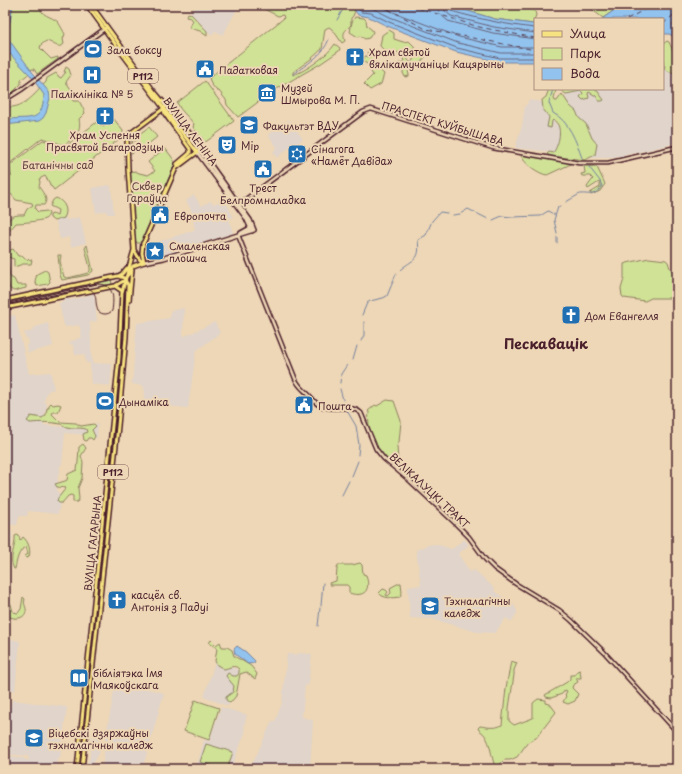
<svg xmlns="http://www.w3.org/2000/svg" width="682" height="774" font-family="'Playpen Sans',sans-serif">
<rect width="100%" height="100%" fill="#eed7b6"/>
<filter id="ink" filterUnits="userSpaceOnUse"><feTurbulence type="fractalNoise" baseFrequency=".025" numOctaves="2"/><feDisplacementMap in="SourceGraphic" scale="8" xChannelSelector="R" yChannelSelector="G"/><feConvolveMatrix kernelMatrix="1 2 1 2 8 2 1 2 1" color-interpolation-filters="sRGB"/></filter>
<g filter="url(#ink)">
<path fill="#e0d4cb" d="M199,5H202L204,7L206,5H239L223,35L215,31L212,36L190,12Z
M677,60V143L613,158H591L584,136L565,96V91L567,89H663V66Z
M528,100L543,102L547,114L563,131L572,157L544,151L515,148L522,126L525,105H527Z
M289,120L303,139L294,146L287,149L277,158L273,152L277,147L268,135Z
M108,185L111,186L114,214H107L106,211L96,213L92,188Z
M194,195L201,206L211,201L213,204L225,200L233,217L229,219L233,233L160,256L159,252L157,253L156,250H158L156,243L159,242L160,241L195,230L193,220L195,217L186,201Z
M65,215L66,220L80,217L86,243L71,247L69,237L60,239L55,218Z
M94,294L97,321L90,322L92,363L112,364L110,386L91,384L90,363H86L84,354L75,355L73,345L70,344L69,342L73,341L74,340L82,337L79,325L66,327L64,325L59,304L65,300L69,299L70,300Z
M184,308L183,337L215,322L220,333L196,351L188,408L143,404L145,389H143L144,386L132,384L137,323L170,318V311Z
M15,315L29,374L51,372L54,390L52,389L47,392L44,402L47,403L43,425L93,430L96,424L98,422L97,438L86,437V435L65,433L62,464L60,466V473L58,474L57,491L61,497L58,514L28,511L27,516H19L17,525L5,524V317Z
M48,323L53,346L28,353L26,345L29,344L28,338L26,339L24,333L33,331V328Z
M5,532H12V541L5,583Z
M464,539L469,545L458,554L470,572L474,570L478,573L495,589L494,591L514,605L517,611V613L511,622L506,618L495,633L477,632L432,619L410,618L408,587L421,585L416,550L427,545L435,544L452,549Z
M5,638L20,641L15,691L5,687Z
M298,653L312,654L308,686L305,685L302,717L313,720L310,769H250L272,721H275L282,703L287,654L297,655Z
M215,662L240,670L228,706L204,697Z
M127,684L164,693L144,763L129,769H102L106,735L115,686L119,687Z
M12,700L67,707L60,758H57L56,769H5V755L23,758L29,761L28,756L5,754V721Z
M221,707L247,715L244,725L245,733L231,769H206L197,766L204,740L209,741Z
M96,731L103,732L100,752L93,764H87L90,756V738L94,735H95Z"/>
<path fill="#d0e296" stroke="#8d8060" d="M5,5H40C39,16 52,16 58,22C61,26 63,31 65,34L63,39L64,44C58,50 53,42 46,41L41,45L40,48L51,59L58,57V59L37,74L34,69H32C30,71 28,75 26,76C22,79 21,78 21,84L10,95L5,97Z
M256,5H351L355,11L353,16L351,18V25C345,31 342,32 345,41L342,43L333,30L329,27L325,29L322,49L311,59L293,72V75C306,71 328,55 335,44L340,48L339,51L320,64L273,91L238,117L227,105L226,100L219,91H217L211,84L209,78L284,18L283,15L278,16Z
M448,5H514L535,11L536,15L533,24L495,19Z
M597,5H626L613,11L603,18L590,8Z
M188,13L191,14L207,31V36L200,31L190,28V26L193,21L191,18L186,17Z
M355,17L364,18L366,20L367,26L372,30L373,32L369,38L365,39L360,36L358,37L350,32L352,22Z
M389,30L394,33V39L403,42L409,41L415,47L407,56L408,60L411,63L413,60L414,56L416,54H426V56C421,62 416,69 408,68L409,76L405,77L403,73V68L400,65L399,63L404,62L402,53L398,52L392,56L389,52L384,50L380,46L382,35Z
M667,41L669,42L673,51L677,54V73L670,72L664,69L665,66L663,64V44Z
M370,49L373,51C374,60 376,68 384,74L381,84L370,90L364,84L373,75L370,70L371,67L363,61L364,57L366,56L370,57L367,53Z
M66,67L69,69L71,75L66,82L75,95L72,99L73,101H79L84,110L85,113L79,119C82,132 74,138 64,145L42,138L9,164L11,177L10,165L43,140L65,147L98,121L103,127L114,119L123,131V136L54,190L52,187L50,186L49,182L45,176L39,179L40,182L39,187C43,193 49,199 44,205H36L35,209L38,212L47,211L49,213C48,216 48,217 45,219C40,221 22,223 16,223L10,230L5,233C5,220 10,214 24,215L27,209L33,205L32,203L16,200L11,194L5,191V107C24,109 34,95 46,82L47,78L56,73L59,77L61,78L66,72H64Z
M205,81L234,121L207,141L204,142L202,140V138L199,136L193,127L194,124C188,116 181,112 177,103Z
M549,89H556L554,99L555,101H557L562,94L570,106L576,111L579,118L586,124L592,138L597,144L595,155L585,160L551,156L547,154L549,152L553,153C559,145 564,125 553,120L552,121L551,128L547,127L549,117L543,109L542,100L546,97Z
M559,89H596L604,100L602,101H599L596,96L589,92L588,93L589,98L583,100L580,97L583,93L581,91L566,94Z
M149,127L157,137L142,149L134,140L132,142L134,151L132,154V139Z
M165,148L174,160V166L142,242L140,243H137L135,240L130,172L135,171L139,173L148,175L155,171L148,162Z
M521,155L564,162L571,164L547,175C539,174 523,163 521,155Z
M584,166L597,167L605,184L600,191L591,195L590,193L600,187V184L599,182L588,189L587,187L593,179L590,176H582L581,174L585,173Z
M56,198C64,201 69,210 64,218L54,221L50,218V215L53,214L57,216L58,210L50,206L53,200Z
M87,245L93,271L88,275L62,280L60,275L58,255H61L60,261L64,277L68,278L88,273L90,271V268L85,248Z
M13,249L18,256H22L25,259L32,260L31,264H23L14,267V259L8,257L10,250Z
M649,258L666,260L668,262L670,268L677,279V310L671,298H651L645,301L624,298L622,296L621,289L624,279V264L627,263Z
M8,263L10,277L14,279L17,285H26V288L14,291L10,289L7,280L5,264Z
M45,270L48,272L50,282L48,284L37,286L35,281L37,274Z
M111,279L112,284L108,285L97,284L5,303V302Z
M387,400L394,401L401,421L399,442L397,446L398,462L395,466C378,456 366,432 369,412L368,411L375,405L377,406Z
M51,403L53,405L58,404L61,405L58,412H53L52,414L60,422L76,423L81,426L94,424L96,426L92,430L95,436L93,440L91,438H88L86,441L84,440L83,434L87,432L86,429C79,427 73,429 67,427C65,427 63,425 61,424C51,422 39,422 30,423L27,421L31,416L42,418L46,415L47,408H49V405Z
M83,444L86,448L81,456L83,462L82,478L78,488L79,499L77,502H73V496L71,495L68,496L62,503H59L57,501L58,498L66,488L57,487L55,484L65,481L67,480L68,474L77,470L78,462L79,447Z
M17,535L19,536L20,541L23,537C29,542 31,551 29,557L26,558L25,556L28,554L26,546C18,552 17,559 15,569H14C8,559 16,547 15,536Z
M360,563L362,565L363,574L366,575C371,590 365,598 349,593V587L347,585H330L329,583L336,581L337,569L338,565H352Z
M399,583H401L402,592L400,597C393,598 383,599 379,593L383,589L386,590L388,592L386,595L388,596L391,593L390,588Z
M23,597L25,599C23,605 27,607 26,612C24,620 11,620 6,614C4,611 5,605 5,601L11,604L13,612L18,613L21,609Z
M211,640L216,645L220,642L222,647H227L232,650L234,656L251,666L257,674L255,679L246,672L240,674L236,696L230,703L226,700V697L233,692L234,686L226,676L228,673L233,676H237L239,673V669C234,664 230,668 224,669L217,665L215,661L217,648L209,643Z
M511,661L517,663L514,670V675L509,708V721L514,725L533,718V703L538,699L546,700V703L550,704L556,712L536,738L528,742L517,757L510,760H504L500,764L499,769H496C490,757 492,737 479,730L478,728L480,726C487,727 495,729 502,725L506,688Z
M580,670L581,678H576L578,682L573,685L572,688L578,694L575,701L568,704L563,702L566,696L565,695L567,691L565,690L562,694L551,698L546,697L545,695L567,682L570,679V675H575L577,671Z
M195,700L219,708L209,740L184,731Z
M206,744L233,752L227,769H223L200,762Z"/>
<path fill="#92c3ee" stroke="#7581a0" d="M6,5H13L7,37L33,73L49,92L50,98L46,113L43,118L39,121L5,125V120C28,115 42,126 44,95L31,76L5,49Z
M351,5H448L495,19L533,24L535,25V62H500L456,52L387,26L369,17L358,15Z
M626,5H677V22H674L672,24L674,27L677,28V36L675,37L669,34H663V19H602L613,11Z
M237,646L246,652L255,661L254,663L248,664L235,654L234,649Z"/>
<g fill="none" stroke-linecap="round" stroke-linejoin="round">
<path stroke="#676179" stroke-width="1" d="M357,5L361,12L371,13L389,22L457,48L500,58H535
M363,5L364,7L372,8L390,17L458,43L501,53H535
M379,5L393,12L459,37L502,47H535
M437,5L440,14L448,21L493,33L535,39
M443,5L445,11L451,16L494,27L535,33
M449,5V8L451,11C479,19 507,25 535,28"/>
<path stroke="#7581a0" stroke-width="1" d="M337,20L342,11V5
M293,74C307,64 323,56 329,39
M553,89L549,103L553,113C569,121 576,141 582,158
M566,202C570,200 574,197 578,195C585,191 593,200 602,186L600,181L589,167
M453,215L460,214L468,209L488,219
M493,220L502,216L512,217L540,216L548,211L555,215
M557,233L554,220L558,207L560,206
M557,243V237
M400,270C413,258 421,262 418,240L426,235L432,221L440,212L447,213
M362,315L367,303L370,301L383,298L387,296L396,274
M361,341L364,335V322
M353,360L357,346
M340,383L341,374L347,365
M340,389L344,403
M346,409L356,426L359,445L358,455
M352,476L358,461
M342,495L349,481
M321,606L323,583
M318,626L320,608"/>
<path stroke="#584052" stroke-width="1" stroke-dasharray="5 4" stroke-linecap="butt" d="M380,5L426,29L535,50
M409,5L479,27L535,38
M627,19L653,5
M663,24L677,12"/>
<defs>
<path id="tertiary" d="M5,100L21,90L107,27
M238,205L363,112L371,109L493,148L579,163H608L677,147
M238,235L295,378C298,386 303,389 309,395C313,399 315,404 321,406C334,412 349,403 361,413L376,449L384,459L409,480L454,522L469,537L485,559L495,569L516,584L559,610L571,620L604,652L677,732"/>
<path id="secondary" d="M197,152L246,218L252,231
M241,233L252,227
M144,262L164,258L254,230L250,220L200,150"/>
<path id="primary" d="M87,5L118,48L197,152
M91,5L153,90L191,135L200,150L176,168L143,244
M164,110L165,114L190,149V153L177,164
M143,243L142,253L144,262
M134,250L140,260L144,262
M133,266L144,262
M128,275L133,266
M118,276L122,274L127,268
M122,292L134,250L128,169L127,136L167,106
M5,300L118,276L124,278L128,285L126,337L118,426L82,769
M129,300L132,270
M5,308L115,286L125,280
M77,769L119,357L122,291L115,286"/>
</defs>
<use href="#tertiary" stroke="#4a1f2b" stroke-width="5.5"/>
<use href="#secondary" stroke="#4a1f2b" stroke-width="6"/>
<use href="#primary" stroke="#4a1f2b" stroke-width="6"/>
<use href="#tertiary" stroke="#eed7b6" stroke-width="2.5"/>
<use href="#secondary" stroke="#eed7b6" stroke-width="3"/>
<use href="#primary" stroke="#f6e281" stroke-width="3"/>
<path stroke="#4a1f2b" stroke-width="1" d="M5,304L97,284C114,284 114,297 112,311C108,315 102,315 98,311C94,302 99,291 87,288L5,305"/>
</g>
</g>
<defs>
<symbol id="stadium-square" viewBox="-11 -11 22 22"><rect x="-9" y="-9" width="18" height="18" rx="4" fill="#1f6fb2" stroke="#eed7b6"/><path d="M0-5a6.5 5 0 1 0 0 10a6.5 5 0 1 0 0-10ZM-3.5-1.8h7v3.6h-7Z" fill="#fff"/></symbol>
<symbol id="church-square" viewBox="-11 -11 22 22"><rect x="-9" y="-9" width="18" height="18" rx="4" fill="#1f6fb2" stroke="#eed7b6"/><path d="M-1.2-6h2.4v3.5h3.3v2.4h-3.3V6h-2.4V-.1h-3.3v-2.4h3.3Z" fill="#fff"/></symbol>
<symbol id="civic-square" viewBox="-11 -11 22 22"><rect x="-9" y="-9" width="18" height="18" rx="4" fill="#1f6fb2" stroke="#eed7b6"/><path d="M-.6-6.5H3V-4.5H.6V-3L4-1V1h2V6H-6V1h2V-1L-.6-3ZM-1.2 2.5V6h2.4V2.5Z" fill="#fff"/></symbol>
<symbol id="hospital-square" viewBox="-11 -11 22 22"><rect x="-9" y="-9" width="18" height="18" rx="4" fill="#1f6fb2" stroke="#eed7b6"/><path d="M-5-5h3v3.5h4V-5h3V5h-3V1.5h-4V5h-3Z" fill="#fff"/></symbol>
<symbol id="museum-square" viewBox="-11 -11 22 22"><rect x="-9" y="-9" width="18" height="18" rx="4" fill="#1f6fb2" stroke="#eed7b6"/><path d="M0-6L6-3V-2H-6V-3ZM-5-1h2V3h-2ZM-1-1h2V3h-2ZM3-1h2V3H3ZM-6 4H6V6H-6Z" fill="#fff"/></symbol>
<symbol id="university-square" viewBox="-11 -11 22 22"><rect x="-9" y="-9" width="18" height="18" rx="4" fill="#1f6fb2" stroke="#eed7b6"/><path d="M0-5L7-2L0 1L-7-2ZM-4 1L0 2.5L4 1V4Q0 6-4 4Z" fill="#fff"/></symbol>
<symbol id="theatre-square" viewBox="-11 -11 22 22"><rect x="-9" y="-9" width="18" height="18" rx="4" fill="#1f6fb2" stroke="#eed7b6"/><path d="M-5-5.5Q0-4 5-5.5V0Q5 5 0 6Q-5 5-5 0ZM-3.3-2.5H-1v1.5H-3.3ZM1-2.5H3.3v1.5H1ZM-2.8 1Q0 5.5 2.8 1Z" fill="#fff"/></symbol>
<symbol id="synagogue-square" viewBox="-11 -11 22 22"><rect x="-9" y="-9" width="18" height="18" rx="4" fill="#1f6fb2" stroke="#eed7b6"/><path d="M0-6.5L5.6 3.2H-5.6ZM0 6.5L5.6-3.2H-5.6Z" fill="#fff"/></symbol>
<symbol id="sight-square" viewBox="-11 -11 22 22"><rect x="-9" y="-9" width="18" height="18" rx="4" fill="#1f6fb2" stroke="#eed7b6"/><path d="M0-6L1.8-2.2L6-1.7L2.9 1.2L3.7 5.4L0 3.3L-3.7 5.4L-2.9 1.2L-6-1.7L-1.8-2.2Z" fill="#fff"/></symbol>
<symbol id="library-square" viewBox="-11 -11 22 22"><rect x="-9" y="-9" width="18" height="18" rx="4" fill="#1f6fb2" stroke="#eed7b6"/><path d="M-6-4Q-3-5.5-.7-3.5V5Q-3 3-6 4ZM6-4Q3-5.5 .7-3.5V5Q3 3 6 4Z" fill="#fff"/></symbol>
</defs>
<g fill-rule="evenodd">
<use href="#stadium-square" x="82" y="38" width="22" height="22"/>
<use href="#church-square" x="344" y="46" width="22" height="22"/>
<use href="#civic-square" x="194" y="58" width="22" height="22"/>
<use href="#hospital-square" x="81" y="64" width="22" height="22"/>
<use href="#museum-square" x="256" y="82" width="22" height="22"/>
<use href="#church-square" x="94" y="105" width="22" height="22"/>
<use href="#university-square" x="238" y="114" width="22" height="22"/>
<use href="#theatre-square" x="216" y="134" width="22" height="22"/>
<use href="#synagogue-square" x="286" y="143" width="22" height="22"/>
<use href="#civic-square" x="252" y="158" width="22" height="22"/>
<use href="#civic-square" x="149" y="204" width="22" height="22"/>
<use href="#sight-square" x="144" y="240" width="22" height="22"/>
<use href="#church-square" x="560" y="304" width="22" height="22"/>
<use href="#stadium-square" x="94" y="390" width="22" height="22"/>
<use href="#civic-square" x="293" y="394" width="22" height="22"/>
<use href="#church-square" x="106" y="589" width="22" height="22"/>
<use href="#university-square" x="419" y="595" width="22" height="22"/>
<use href="#library-square" x="68" y="667" width="22" height="22"/>
<use href="#university-square" x="23" y="727" width="22" height="22"/>
</g>
<g text-anchor="middle" dominant-baseline="central" stroke-width="4" stroke-linejoin="round" paint-order="stroke">
<g fill="#eed7b6" stroke="#7b5655" stroke-width="1">
<rect x="128" y="69" width="30" height="14" rx="3"/>
<rect x="98" y="465" width="30" height="14" rx="3"/>
</g>
<g font-size="9" font-weight="bold" fill="#4a1f2b">
<text x="143" y="76">Р112</text>
<text x="113" y="472">Р112</text>
</g>
<g font-size="10" fill="#4a1f2b" stroke="#eed7b6" text-anchor="start">
<text x="107" y="49">Зала боксу</text>
<text x="369" y="51">Храм святой<tspan x="369" dy="12">вялікамучаніцы Кацярыны</tspan></text>
<text x="219" y="69">Падатковая</text>
<text x="281" y="87">Музей<tspan x="281" dy="12">Шмырова М. П.</tspan></text>
<text x="92" y="93" text-anchor="middle">Паліклініка № 5</text>
<text x="263" y="125">Факультэт ВДУ</text>
<text x="105" y="134" text-anchor="middle">Храм Успення<tspan x="105" dy="12">Прасвятой Багародзіцы</tspan></text>
<text x="241" y="145">Мір</text>
<text x="311" y="148">Сінагога<tspan x="311" dy="12">«Намёт Давіда»</tspan></text>
<text x="263" y="187" text-anchor="middle">Трест<tspan x="263" dy="12">Белпромналадка</tspan></text>
<text x="174" y="215">Европочта</text>
<text x="169" y="245">Смаленская<tspan x="169" dy="12">плошча</tspan></text>
<text x="585" y="315">Дом Евангелля</text>
<text x="119" y="401">Дынаміка</text>
<text x="318" y="405">Пошта</text>
<text x="131" y="594">касцёл св.<tspan x="131" dy="12">Антонія з Падуі</tspan></text>
<text x="444" y="600">Тэхналагічны<tspan x="444" dy="12">каледж</tspan></text>
<text x="93" y="672">бібліятэка Імя<tspan x="93" dy="12">Маякоўскага</tspan></text>
<text x="48" y="732">Віцебскі дзяржаўны<tspan x="48" dy="12">тэхналагічны каледж</tspan></text>
</g>
<g font-size="10" fill="#4a1f2b" stroke="#eed7b6">
<text transform="translate(443 123) rotate(17)">ПРАСПЕКТ КУЙБЫШАВА</text>
<text transform="translate(191 131) rotate(53)">ВУЛІЦА ЛЕНІНА</text>
<text transform="translate(430 490) rotate(43)">ВЕЛІКАЛУЦКІ ТРАКТ</text>
<text transform="translate(92 543) rotate(-84)">ВУЛІЦА ГАГАРЫНА</text>
</g>
<g font-size="10" fill="#5e3c3b" stroke="#eed7b6">
<text x="58" y="164">Батанічны сад</text>
<text x="147" y="185">Сквер<tspan x="147" dy="12">Гараўца</tspan></text>
</g>
<g font-size="14" font-weight="bold" fill="#4a1f2b" stroke="#eed7b6">
<text x="546" y="343">Пескавацік</text>
</g>
</g>
<rect width="682" height="774" fill="none" stroke="#eed7b6" stroke-width="20"/>
<rect x="10" y="10" width="662" height="754" fill="none" stroke="#4a1f2b" stroke-width="1.5" filter="url(#ink)"/>
<rect x="534" y="18" width="130" height="72" fill="#eed7b6" stroke="#ac8d7e"/>
<rect x="542" y="31" width="20" height="6" fill="#f6e281" stroke="#ac8d7e"/>
<text x="570" y="38" font-size="12" fill="#4a1f2b">Улица</text>
<rect x="542" y="48" width="20" height="12" fill="#d0e296" stroke="#ac8d7e"/>
<text x="570" y="58" font-size="12" fill="#4a1f2b">Парк</text>
<rect x="542" y="68" width="20" height="12" fill="#92c3ee" stroke="#ac8d7e"/>
<text x="570" y="78" font-size="12" fill="#4a1f2b">Вода</text>
</svg>
